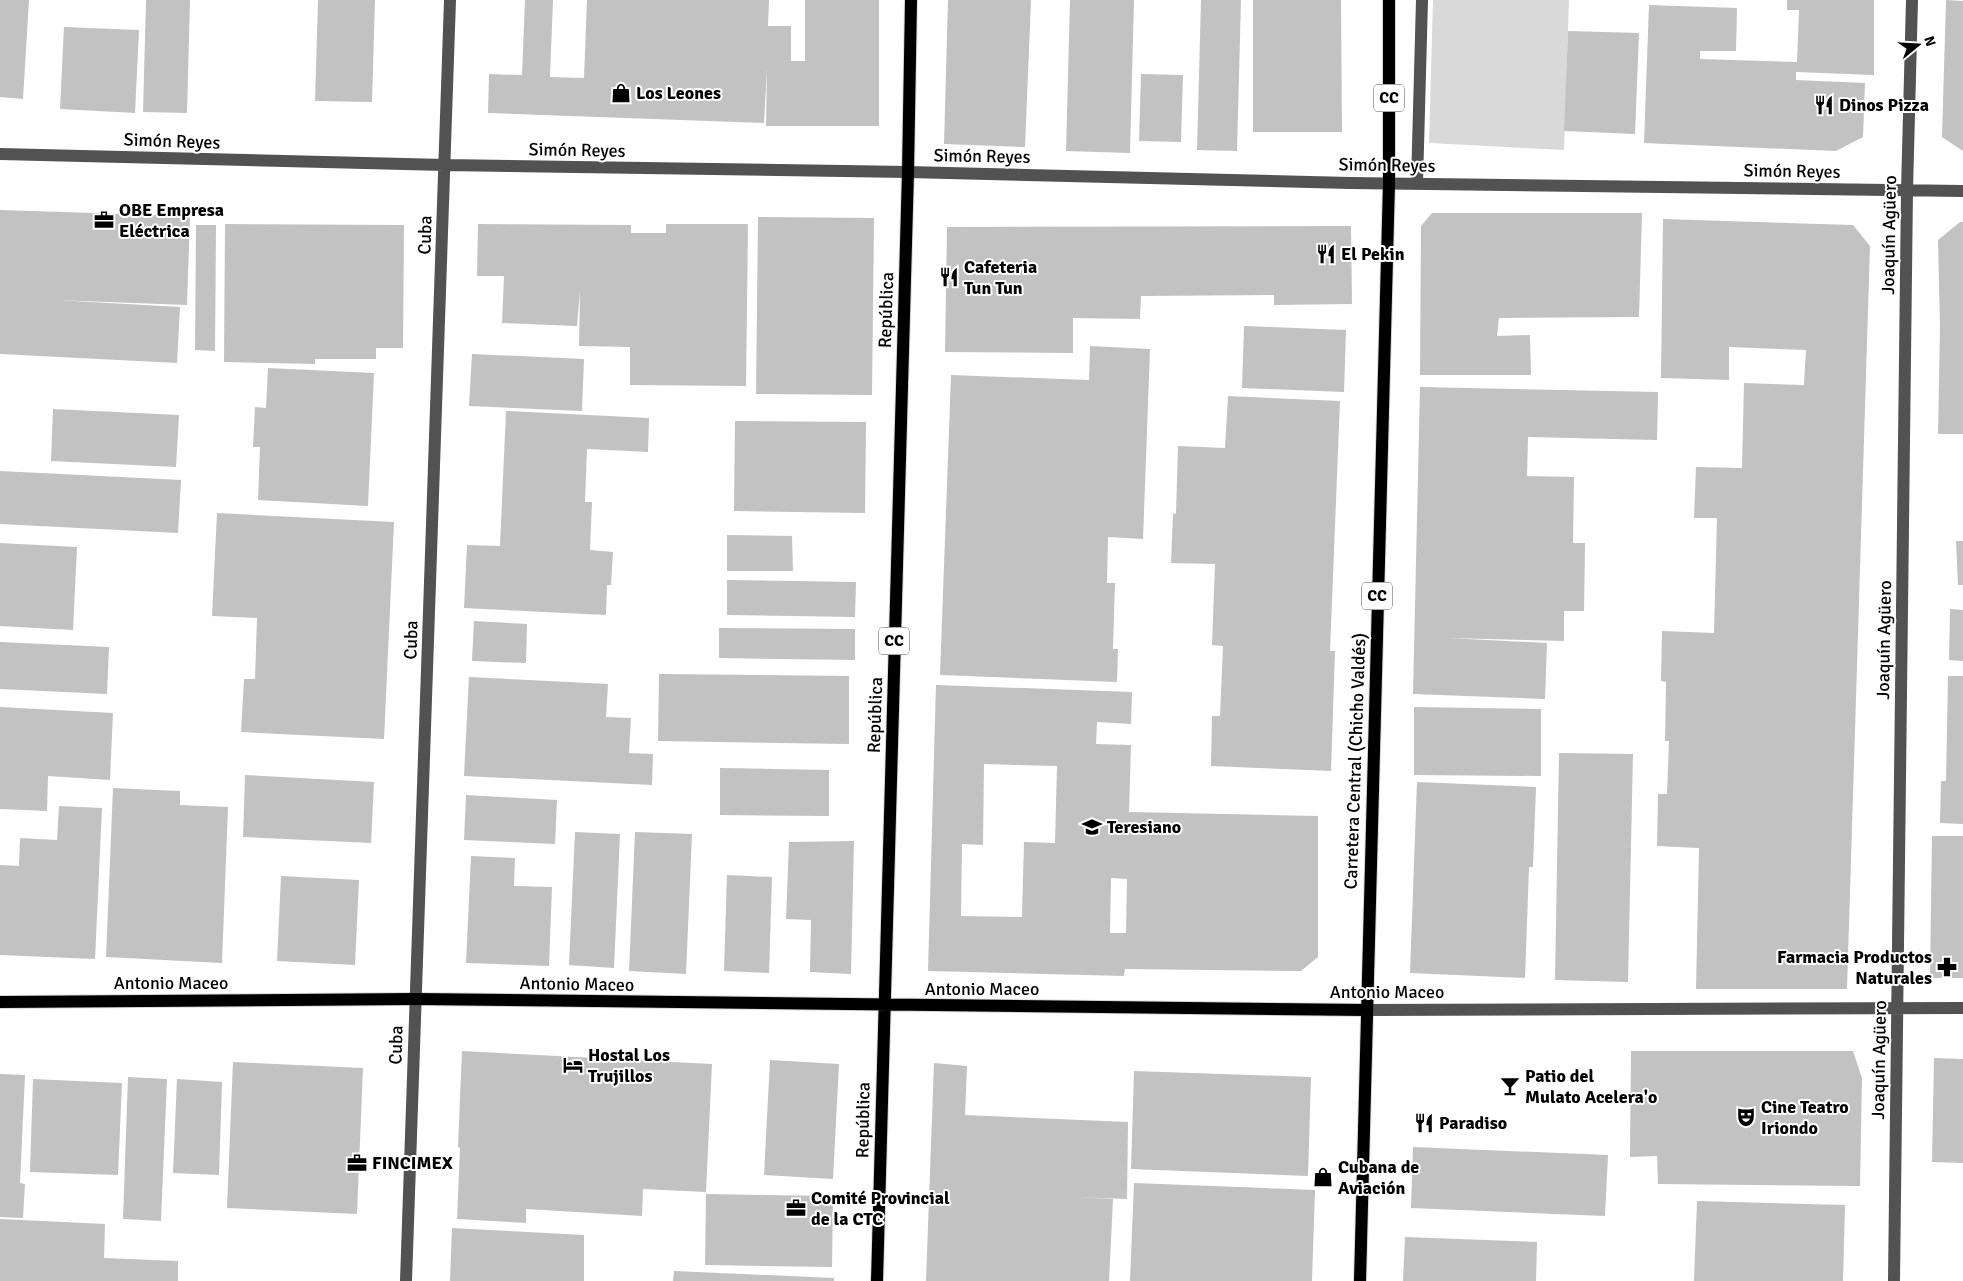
<svg xmlns="http://www.w3.org/2000/svg" width="1963" height="1281" font-family="Signika,sans-serif">
<rect width="100%" height="100%" fill="#fff"/>
<path fill="#d9d9d9" d="M1433,0H1569L1564,150L1429,143Z"/>
<path fill="#c2c2c2" fill-rule="evenodd" d="M0,0H29L23,99L0,97Z
M146,0H190L187,113L143,112Z
M318,0H375L372,102L315,101Z
M525,0H553L550,77L584,78L587,0H769L768,26H791V61H805V0H879V126H766L767,68L764,123L488,113L489,74L522,75Z
M948,0H1031L1025,147L944,144Z
M1070,0H1134L1130,153L1066,151Z
M1201,0H1241L1237,151L1197,150Z
M1253,0H1341L1342,132H1253Z
M1787,0H1874V75L1796,72V80L1865,83L1863,137L1836,151L1644,143L1649,5L1737,8L1736,51H1700V59L1797,62L1799,10H1787Z
M1946,0L1963,1V151L1942,137Z
M64,27L139,30L135,113L60,109Z
M1568,31L1639,33L1635,134L1564,131Z
M1141,74L1183,75L1181,142L1139,141Z
M0,210L190,216L187,305L55,300L180,307L177,363L0,354Z
M1432,213H1642L1639,317L1499,318L1497,336L1530,335L1531,375H1420L1421,226Z
M758,217L874,218L872,395L756,394Z
M1663,219L1853,225L1870,246L1847,989H1696L1699,848L1657,846L1658,794H1667L1669,741H1665L1666,682L1661,681L1662,631L1714,633L1717,518H1694L1696,467L1742,468L1744,383L1804,385L1806,350L1729,347V380L1661,378Z
M1960,222H1963V434H1938L1940,326L1938,240Z
M225,224L404,225L403,348H376V359H315V364L224,362Z
M478,224L631,225V233H666V243V224H748L746,386L630,385V347L579,346L580,290L577,326L502,323L504,276H477Z
M196,225H216L215,351L195,350Z
M1351,226L1352,304L1274,305V295L1141,296L1140,319L1073,318V353L945,352L947,227Z
M1244,326L1346,330L1344,392L1242,388Z
M1090,346L1150,349L1143,539L1108,537L1107,583H1115L1113,649H1118L1117,682L940,675L951,375L1089,380Z
M472,354L584,359L582,411L469,406Z
M268,368L374,373L368,506L258,500L260,447H253L255,407L266,408Z
M1420,387L1658,392L1657,440L1528,437L1527,476L1574,477L1573,543H1585L1584,611H1564V641L1447,638L1547,643L1545,699L1413,694Z
M1228,396L1340,401L1330,651H1335L1331,771L1211,766L1212,716H1220L1223,646L1212,645L1215,564L1171,563L1173,513L1176,514L1178,446L1225,448Z
M53,409L179,415L176,467L51,461Z
M506,411L649,418L648,452L587,449L585,502H592L590,550L613,552L611,585H607L606,615L464,608L467,545L500,546Z
M735,421L866,422L865,513L734,511Z
M0,471L181,480L178,533L0,524Z
M217,513L394,522L384,739L241,732L244,679H255L257,618L212,616Z
M727,535L792,536L793,571H727Z
M1956,541H1963V585H1958Z
M0,543L77,547L73,630L0,626Z
M727,580L856,582L855,617L727,615Z
M1950,609L1963,610V661L1949,660Z
M474,621L527,624L526,663L472,661Z
M719,628L855,629V660L719,658Z
M0,642L109,647L107,694L0,689Z
M659,674L849,676V744L658,741Z
M1948,676H1963V824L1940,823L1941,781H1946Z
M469,677L608,684L606,717L631,718L629,753L653,754L652,785L464,776Z
M936,685L1132,692L1131,724L1097,722L1096,744L1131,745L1129,812L1318,816V957L1301,971L1125,969L1124,976L928,971ZM984,764L1057,766L1055,843L1024,842L1022,917L961,916L962,844L983,845ZM1111,878L1127,879L1126,933H1110Z
M0,707L113,713L110,780L48,776L47,811L0,809Z
M1414,707L1541,709V776L1414,775Z
M1559,753L1633,754L1628,982L1555,980Z
M720,768L829,770V816L720,815Z
M245,775L374,782L371,843L243,837Z
M1417,782L1536,787L1533,867H1529L1525,978L1410,973Z
M113,788L180,791V805L228,807L222,963L106,957Z
M466,795L557,800L555,844L464,840Z
M59,806L102,808L95,959L0,955V865L19,866L20,838L57,840Z
M575,832L620,834L614,968L569,965Z
M635,832L692,834L686,974L629,971Z
M1932,836H1963V978H1930Z
M854,841L851,974L810,972L811,920L786,919L789,842Z
M471,856L515,858L514,886L552,887L549,966L466,963Z
M727,875L772,877L769,973L724,971Z
M281,876L359,880L355,965L277,961Z
M462,1051L712,1064L706,1192L643,1189L642,1216L526,1209V1223L457,1219L460,1148L458,1147Z
M1631,1051H1853L1862,1078L1860,1186L1658,1184L1657,1156L1630,1157Z
M1934,1058L1963,1059V1163L1932,1162Z
M770,1060L839,1064L833,1179L764,1175Z
M233,1062L363,1068L357,1214L227,1208Z
M934,1063L967,1066L965,1115L1128,1122L1127,1199L1074,1197L1113,1199L1109,1281H926Z
M1134,1071L1311,1077L1308,1176L1131,1169Z
M0,1074L25,1075L20,1183L25,1184L23,1218L0,1217Z
M128,1077L167,1079L161,1221L123,1219Z
M33,1079L122,1083L118,1175L30,1172Z
M177,1079L222,1082L219,1175L173,1173Z
M1413,1147L1608,1155L1605,1216L1411,1208Z
M1134,1183L1315,1190L1312,1281H1130Z
M706,1194L833,1196L832,1267L705,1265Z
M1697,1201L1845,1205L1843,1281H1694Z
M0,1219L105,1224L104,1258L178,1261V1281H0Z
M452,1228L584,1235V1281H450Z
M1405,1237L1537,1242L1536,1281H1403Z
M674,1271L834,1278V1281H673Z"/>
<g fill="none" stroke-linecap="round" stroke-linejoin="round">
<defs>
<path id="major" d="M0,1002L415,999L1366,1010
M877,1281L908,172L911,0
M1360,1281L1389,183V0"/>
</defs>
<use href="#major" stroke="#dbdbdb" stroke-width="14"/>
<path stroke="#525252" stroke-width="12" d="M0,154L445,165L908,172L1350,183L1963,191
M1417,183L1422,0
M1366,1010L1963,1008
M406,1281L450,0
M1894,1281L1907,190L1912,0"/>
<use href="#major" stroke="#000" stroke-width="12"/>
</g>
<defs>
<symbol id="shop-bare" viewBox="-9 -9 18 18"><path d="M-5-2.5h2.3a2.7 3.5 0 0 1 5.4 0H5L5.5 6h-11ZM-1.5-2.5h3a1.5 2.3 0 0 0-3 0Z" fill="#000" stroke="#fff" stroke-width="2.5" paint-order="stroke"/></symbol>
<symbol id="restaurant-bare" viewBox="-9 -9 18 18"><path d="M-5-6h1v4h1v-4h1v4h1v-4h1v5L-1.5 .5V6h-2V.5L-5-1ZM5-6V6H3V1.5H1.5Q1.5-4 5-6Z" fill="#000" stroke="#fff" stroke-width="2.5" paint-order="stroke"/></symbol>
<symbol id="office-bare" viewBox="-9 -9 18 18"><path d="M-6-3h4V-5.5h4V-3h4V5H-6ZM-1-4.5V-3h2v-1.5ZM-6 0V1H6V0Z" fill="#000" stroke="#fff" stroke-width="2.5" paint-order="stroke"/></symbol>
<symbol id="school-bare" viewBox="-9 -9 18 18"><path d="M0-5L7-2L0 1L-7-2ZM-4 1L0 2.5L4 1V4Q0 6-4 4Z" fill="#000" stroke="#fff" stroke-width="2.5" paint-order="stroke"/></symbol>
<symbol id="pharmacy-bare" viewBox="-9 -9 18 18"><path d="M-2-6h4v4h4v4h-4v4h-4v-4h-4v-4h4Z" fill="#000" stroke="#fff" stroke-width="2.5" paint-order="stroke"/></symbol>
<symbol id="hotel-bare" viewBox="-9 -9 18 18"><path d="M-6-4.5h1.5V1H6V5H4.5V3h-9V5H-6ZM-4 0a1.8 1.8 0 1 1 3.6 0ZM.5 0V-2.5h3Q6-2.5 6 0Z" fill="#000" stroke="#fff" stroke-width="2.5" paint-order="stroke"/></symbol>
<symbol id="bar-bare" viewBox="-9 -9 18 18"><path d="M-6-5H6L.8 .8V4.5H3.5V6h-7V4.5H-.8V.8Z" fill="#000" stroke="#fff" stroke-width="2.5" paint-order="stroke"/></symbol>
<symbol id="theatre-bare" viewBox="-9 -9 18 18"><path d="M-5-5.5Q0-4 5-5.5V0Q5 5 0 6Q-5 5-5 0ZM-3.3-2.5H-1v1.5H-3.3ZM1-2.5H3.3v1.5H1ZM-2.8 1Q0 5.5 2.8 1Z" fill="#000" stroke="#fff" stroke-width="2.5" paint-order="stroke"/></symbol>
</defs>
<g fill-rule="evenodd">
<use href="#shop-bare" x="607" y="79" width="28" height="28"/>
<use href="#restaurant-bare" x="1810" y="91" width="28" height="28"/>
<use href="#office-bare" x="90" y="206" width="28" height="28"/>
<use href="#restaurant-bare" x="1312" y="240" width="28" height="28"/>
<use href="#restaurant-bare" x="935" y="263" width="28" height="28"/>
<use href="#school-bare" x="1078" y="813" width="28" height="28"/>
<use href="#pharmacy-bare" x="1933" y="953" width="28" height="28"/>
<use href="#hotel-bare" x="559" y="1051" width="28" height="28"/>
<use href="#bar-bare" x="1496" y="1072" width="28" height="28"/>
<use href="#theatre-bare" x="1732" y="1103" width="28" height="28"/>
<use href="#restaurant-bare" x="1410" y="1109" width="28" height="28"/>
<use href="#office-bare" x="343" y="1149" width="28" height="28"/>
<use href="#shop-bare" x="1309" y="1163" width="28" height="28"/>
<use href="#office-bare" x="782" y="1194" width="28" height="28"/>
</g>
<g text-anchor="middle" dominant-baseline="central" stroke-width="4" stroke-linejoin="round" paint-order="stroke">
<g fill="#fff" stroke="#4c4c4c" stroke-width="1">
<rect x="1374" y="84.5" width="30" height="27" rx="4"/>
<rect x="1362" y="582.5" width="30" height="27" rx="4"/>
<rect x="879" y="627.5" width="30" height="27" rx="4"/>
</g>
<g font-size="16" font-weight="bold" fill="#000">
<text x="1389" y="98">CC</text>
<text x="1377" y="596">CC</text>
<text x="894" y="641">CC</text>
</g>
<g font-size="18" font-weight="bold" fill="#000" stroke="#fff" text-anchor="start">
<text x="636" y="93">Los Leones</text>
<text x="1839" y="105">Dinos Pizza</text>
<text x="119" y="210">OBE Empresa<tspan x="119" dy="21">Eléctrica</tspan></text>
<text x="1341" y="254">El Pekin</text>
<text x="964" y="267">Cafeteria<tspan x="964" dy="21">Tun Tun</tspan></text>
<text x="1107" y="827">Teresiano</text>
<text x="1932" y="957" text-anchor="end">Farmacia Productos<tspan x="1932" dy="21">Naturales</tspan></text>
<text x="588" y="1055">Hostal Los<tspan x="588" dy="21">Trujillos</tspan></text>
<text x="1525" y="1076">Patio del<tspan x="1525" dy="21">Mulato Acelera'o</tspan></text>
<text x="1761" y="1107">Cine Teatro<tspan x="1761" dy="21">Iriondo</tspan></text>
<text x="1439" y="1123">Paradiso</text>
<text x="372" y="1163">FINCIMEX</text>
<text x="1338" y="1167">Cubana de<tspan x="1338" dy="21">Aviación</tspan></text>
<text x="811" y="1198">Comité Provincial<tspan x="811" dy="21">de la CTC</tspan></text>
</g>
<g font-size="18" fill="#000" stroke="#fff">
<text transform="translate(172 141) rotate(2)">Simón Reyes</text>
<text transform="translate(577 150) rotate(1)">Simón Reyes</text>
<text transform="translate(982 156) rotate(1)">Simón Reyes</text>
<text transform="translate(1387 165) rotate(1)">Simón Reyes</text>
<text transform="translate(1792 171) rotate(1)">Simón Reyes</text>
<text transform="translate(425 235) rotate(-88)">Cuba</text>
<text transform="translate(1889 235) rotate(-89)">Joaquín Agüero</text>
<text transform="translate(886 310) rotate(-88)">República</text>
<text transform="translate(411 640) rotate(-88)">Cuba</text>
<text transform="translate(1884 640) rotate(-89)">Joaquín Agüero</text>
<text transform="translate(875 715) rotate(-88)">República</text>
<text transform="translate(1355 761) rotate(-88)">Carretera Central (Chicho Valdés)</text>
<text x="171" y="983">Antonio Maceo</text>
<text transform="translate(577 984) rotate(1)">Antonio Maceo</text>
<text x="982" y="989">Antonio Maceo</text>
<text x="1387" y="992">Antonio Maceo</text>
<text transform="translate(396 1045) rotate(-88)">Cuba</text>
<text transform="translate(1879 1060) rotate(-89)">Joaquín Agüero</text>
<text transform="translate(863 1120) rotate(-89)">República</text>
</g>
</g>
<g transform="translate(1918 45) rotate(72)" stroke="#ffffff" stroke-width="4" paint-order="stroke">
<path d="M0-4L9 19L0 12L-9 19Z" fill="#000000"/>
<text y="-8" font-size="14" font-weight="bold" text-anchor="middle" fill="#000000">N</text>
</g>
</svg>
